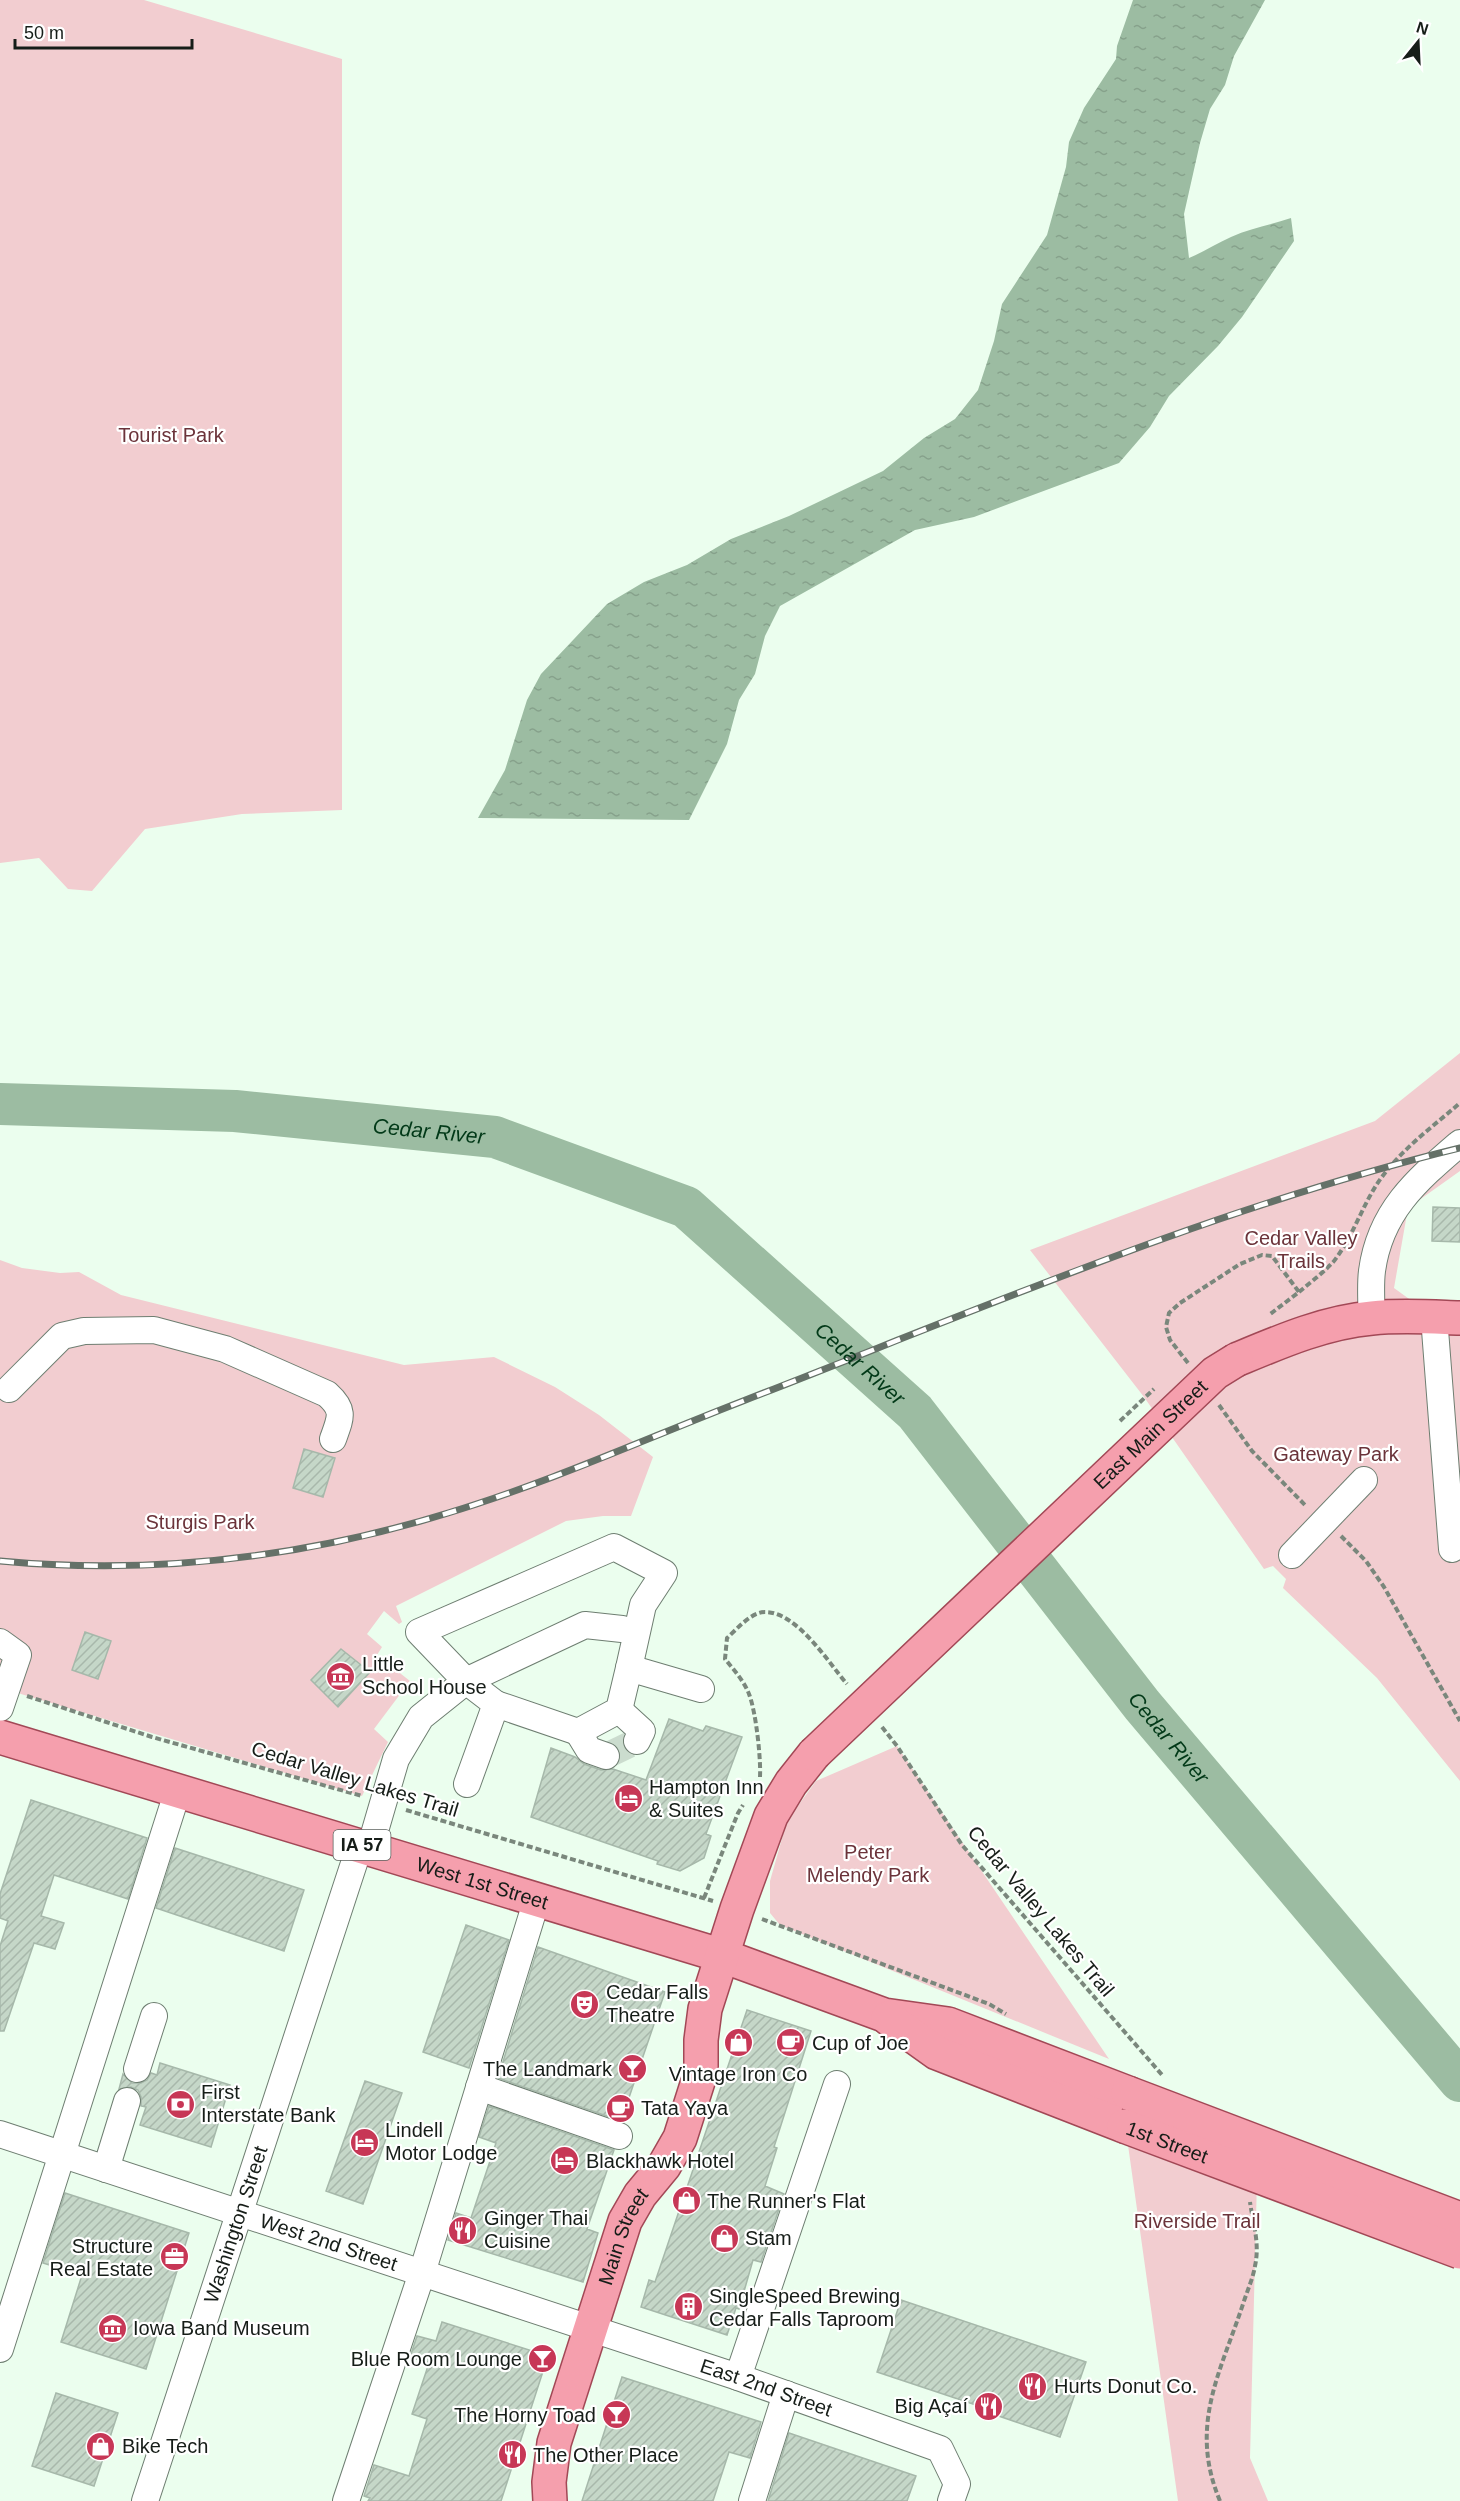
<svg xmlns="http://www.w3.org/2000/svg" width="1460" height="2501" font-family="Arial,sans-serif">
<defs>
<pattern id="water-ripples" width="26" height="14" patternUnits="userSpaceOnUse" patternTransform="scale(1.5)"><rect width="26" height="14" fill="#9cbca2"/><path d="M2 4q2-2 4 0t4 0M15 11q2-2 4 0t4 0" fill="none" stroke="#86a18b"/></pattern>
<pattern id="building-hatch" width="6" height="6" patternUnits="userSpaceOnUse" patternTransform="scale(1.5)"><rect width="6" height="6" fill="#c5d7c8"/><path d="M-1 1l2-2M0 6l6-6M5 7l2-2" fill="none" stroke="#a8b8ab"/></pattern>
</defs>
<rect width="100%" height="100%" fill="#ebfeee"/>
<path fill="#f2cdd0" d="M0,0H144L342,59V810L242,814L145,829L92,891L68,889L39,858L0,863Z
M1460,1053V1171L1408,1208L1394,1288L1434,1317L1460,1320V1781L1377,1678L1283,1588L1286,1579L1273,1566L1264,1569L1144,1397L1030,1250L1375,1121Z
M0,1260L22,1268L60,1273L79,1272L121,1295L404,1365L494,1357L555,1387L599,1415L653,1457L631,1516H603L566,1521L396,1606L402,1622L399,1624L384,1611L367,1634L382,1647L377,1655L410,1681L374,1729L388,1742L362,1796L21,1694L0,1682Z
M897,1746L1109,2059L780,1925L770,1913V1881L787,1821L816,1781Z
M1127,2138L1257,2179L1250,2458L1268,2501H1178Z"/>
<path fill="url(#water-ripples)" d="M1133,0H1265L1234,56L1225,85L1210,109L1200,143L1184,214L1189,258C1204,252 1217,243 1231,237C1251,228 1271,225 1291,218L1294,241L1242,317L1218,346L1169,396L1150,427L1119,463L974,517L915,530L780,606L765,636L755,674L739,700L727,744L689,820L478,818L505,770L527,700L541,674L607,604L644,582L687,565L731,539L789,516L883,471L924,438L955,419L978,390L994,341L1002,304L1047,235L1066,167L1069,142L1084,108L1116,59L1117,46Z"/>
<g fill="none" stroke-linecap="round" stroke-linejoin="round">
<path stroke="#9cbca2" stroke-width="42" id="s1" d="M0,1104L235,1111L495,1137L686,1207L915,1412L1142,1705L1460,2081"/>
</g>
<path fill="url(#building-hatch)" stroke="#a6b8aa" stroke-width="1.5" d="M1433,1207L1460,1208V1242L1432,1241Z
M304,1449L335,1458L323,1497L293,1488Z
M85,1632L111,1641L98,1679L72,1670Z
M341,1649L370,1672L338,1707L311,1680Z
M669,1719L703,1731L706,1726L742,1737L706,1834L711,1836L704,1858L680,1871L657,1864L658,1861L531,1817L551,1748L575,1757L584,1764L601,1770L613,1769L646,1780Z
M31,1800L147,1838L128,1899L54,1875L41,1916L64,1923L55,1949L34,1943L4,2031H0V1946L8,1921L0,1918V1894Z
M175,1848L304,1890L284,1951L156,1908Z
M466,1925L509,1940L469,2068L423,2052Z
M538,1947L665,1992L621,2121L498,2078Z
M747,2010L811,2031L774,2147L777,2148L765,2186L784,2194L761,2262L753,2260L739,2309L736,2308L727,2335L641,2307L649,2280L655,2282Z
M160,2063L230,2085L211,2147L140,2125L146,2107L141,2106V2097L138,2090L131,2087L119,2089L123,2074L132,2083H141L147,2080L151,2073L157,2075Z
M365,2081L402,2093L363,2204L326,2191Z
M489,2106L614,2150L587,2229L598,2233L583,2282L448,2240L456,2213L471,2218L496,2143L479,2137Z
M65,2193L189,2233L146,2369L61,2342L82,2275L43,2263Z
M901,2300L1086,2362L1060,2437L981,2410L982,2407L877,2372Z
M442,2322L548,2356L501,2501H368L370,2498L364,2496L374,2465L409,2476L427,2419L412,2414L429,2363L410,2357L417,2336L436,2341Z
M622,2377L761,2422L750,2458L729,2452L713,2501H582Z
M56,2393L118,2413L94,2486L32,2466Z
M789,2433L916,2476L907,2501H768Z"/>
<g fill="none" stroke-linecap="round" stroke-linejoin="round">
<path stroke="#cbdcce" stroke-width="26" stroke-dasharray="26 13" stroke-linecap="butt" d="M606,1756L637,1741"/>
<defs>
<g id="minor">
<path d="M1434,1317L1452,1549"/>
<path d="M1371,1318C1372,1302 1370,1286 1372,1271C1380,1211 1417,1180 1460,1143"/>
<path d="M9,1389L62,1336L84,1331L154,1330L225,1349L327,1394C345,1410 341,1417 333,1439"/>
<path d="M1292,1555L1364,1480"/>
<path d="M0,1642L18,1655L0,1708"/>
<path d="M496,1704L578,1732L619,1710L629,1668L701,1689"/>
<path d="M619,1710L642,1731L637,1741"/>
<path d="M578,1732L589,1750L606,1756"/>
<path d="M467,1784L496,1704L466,1681L419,1632L614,1547L664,1573L643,1605L629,1668"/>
<path d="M370,1848L396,1759L421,1717L466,1681L585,1625L622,1629"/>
<path d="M137,2069L154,2016"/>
<path d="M479,2087L619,2136"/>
<path id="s2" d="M0,2134L738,2377L940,2449L957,2484L951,2501"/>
<path d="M106,2169L127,2101"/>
<path d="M0,2349L178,1790"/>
<path d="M738,2377L837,2084"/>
<path id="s3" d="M145,2501L360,1845"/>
<path d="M346,2501L422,2273L537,1899"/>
<path d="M752,2501L786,2394"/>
</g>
<g id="major">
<path d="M1236,1360C1279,1342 1325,1322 1372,1318C1401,1315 1431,1317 1460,1318"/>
<path id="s4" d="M0,1737L723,1956L884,2015L948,2024L1128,2093"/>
<path d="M888,2018L937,2053L1124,2126"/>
<path id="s5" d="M550,2501L549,2482L554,2443L625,2221L640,2195L664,2166L680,2138L701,2072V2040L705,2009L737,1909L771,1816L791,1783L814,1754"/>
</g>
</defs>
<use href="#minor" stroke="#6e7e71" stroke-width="28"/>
<use href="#major" stroke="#a24856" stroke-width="36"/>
<path stroke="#7a877c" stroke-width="4" stroke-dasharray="6 3" stroke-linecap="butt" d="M1299,1292C1311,1282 1324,1272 1334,1261C1352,1238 1361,1209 1377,1184C1398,1152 1431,1128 1460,1103
M1188,1363L1170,1340L1166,1327L1169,1313L1180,1303L1240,1264L1262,1255L1272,1256L1299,1292L1269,1315
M1219,1405L1252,1451L1306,1506
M1341,1536L1366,1561L1384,1587L1460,1721
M27,1696L152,1737L362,1796
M882,1727L897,1746L962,1845L1163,2076
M760,1777C761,1758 756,1712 749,1694C744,1681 734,1670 725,1659L727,1638C737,1629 751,1612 765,1612C797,1612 828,1662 847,1684
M406,1810L713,1901
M704,1898L738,1813L743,1805
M762,1919L989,2004L1006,2014
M1220,2501C1188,2425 1221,2372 1244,2301C1248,2289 1253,2278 1255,2266C1260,2243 1253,2224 1250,2202"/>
<use href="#minor" stroke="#fff" stroke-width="26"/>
<use href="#major" stroke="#f59fad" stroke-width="33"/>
<defs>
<path id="rail" d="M0,1561C152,1575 302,1558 448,1513C548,1483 645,1439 743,1401C978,1310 1213,1208 1460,1148"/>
</defs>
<use href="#rail" stroke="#657168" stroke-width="7"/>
<use href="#rail" stroke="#fff" stroke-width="4.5" stroke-dasharray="14" stroke-linecap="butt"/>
<defs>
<g id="major-bridge">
<path id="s6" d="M814,1754L1215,1373L1236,1360"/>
<path d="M1128,2093L1460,2219"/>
<path id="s7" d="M1124,2126L1460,2252"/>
</g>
</defs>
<use href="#major-bridge" stroke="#a24856" stroke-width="36" stroke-linecap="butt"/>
<path stroke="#7a877c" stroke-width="4" stroke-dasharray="6 3" stroke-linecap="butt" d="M1120,1421L1154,1389"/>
<use href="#major-bridge" stroke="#f59fad" stroke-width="33"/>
</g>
<defs>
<symbol id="museum-disc" viewBox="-11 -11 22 22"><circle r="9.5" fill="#c73756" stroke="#fff"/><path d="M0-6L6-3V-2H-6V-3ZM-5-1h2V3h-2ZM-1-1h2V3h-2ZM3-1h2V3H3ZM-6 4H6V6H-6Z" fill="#fff"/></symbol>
<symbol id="hotel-disc" viewBox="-11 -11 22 22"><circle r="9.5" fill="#c73756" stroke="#fff"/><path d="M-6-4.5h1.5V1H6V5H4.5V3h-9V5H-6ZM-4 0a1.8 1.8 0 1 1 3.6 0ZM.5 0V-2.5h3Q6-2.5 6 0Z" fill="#fff"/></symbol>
<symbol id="theatre-disc" viewBox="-11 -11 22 22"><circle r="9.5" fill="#c73756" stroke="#fff"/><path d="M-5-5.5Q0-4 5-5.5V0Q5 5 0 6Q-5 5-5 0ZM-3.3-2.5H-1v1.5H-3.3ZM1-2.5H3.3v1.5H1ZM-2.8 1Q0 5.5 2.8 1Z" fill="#fff"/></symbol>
<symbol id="shop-disc" viewBox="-11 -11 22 22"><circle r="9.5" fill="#c73756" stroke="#fff"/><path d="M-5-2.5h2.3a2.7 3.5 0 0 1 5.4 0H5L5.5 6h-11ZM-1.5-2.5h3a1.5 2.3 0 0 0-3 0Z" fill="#fff"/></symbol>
<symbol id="cafe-disc" viewBox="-11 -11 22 22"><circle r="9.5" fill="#c73756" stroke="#fff"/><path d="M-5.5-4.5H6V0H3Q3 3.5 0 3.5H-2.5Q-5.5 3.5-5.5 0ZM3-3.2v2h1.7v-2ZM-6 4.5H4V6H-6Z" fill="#fff"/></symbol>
<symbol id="bar-disc" viewBox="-11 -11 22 22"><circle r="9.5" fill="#c73756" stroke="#fff"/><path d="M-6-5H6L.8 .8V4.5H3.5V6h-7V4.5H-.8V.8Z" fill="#fff"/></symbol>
<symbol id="bank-disc" viewBox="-11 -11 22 22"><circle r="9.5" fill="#c73756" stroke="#fff"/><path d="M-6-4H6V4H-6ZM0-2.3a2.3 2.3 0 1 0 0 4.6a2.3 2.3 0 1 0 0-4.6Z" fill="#fff"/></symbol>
<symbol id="restaurant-disc" viewBox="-11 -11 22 22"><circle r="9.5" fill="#c73756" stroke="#fff"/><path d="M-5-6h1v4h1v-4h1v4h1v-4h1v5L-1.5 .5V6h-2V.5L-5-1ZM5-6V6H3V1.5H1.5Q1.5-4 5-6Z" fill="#fff"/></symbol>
<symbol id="office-disc" viewBox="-11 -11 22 22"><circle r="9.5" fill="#c73756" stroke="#fff"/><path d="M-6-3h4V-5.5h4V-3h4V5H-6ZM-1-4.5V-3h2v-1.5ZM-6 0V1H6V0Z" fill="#fff"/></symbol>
<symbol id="building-disc" viewBox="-11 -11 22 22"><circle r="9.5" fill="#c73756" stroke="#fff"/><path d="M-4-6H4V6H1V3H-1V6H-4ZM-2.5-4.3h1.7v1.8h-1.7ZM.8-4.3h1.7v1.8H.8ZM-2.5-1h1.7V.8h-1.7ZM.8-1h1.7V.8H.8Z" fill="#fff"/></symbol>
</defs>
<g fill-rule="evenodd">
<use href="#museum-disc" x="324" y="1660" width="33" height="33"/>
<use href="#hotel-disc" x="612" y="1782" width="33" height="33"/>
<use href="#theatre-disc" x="568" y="1988" width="33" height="33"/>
<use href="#shop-disc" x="722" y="2026" width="33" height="33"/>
<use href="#cafe-disc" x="774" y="2026" width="33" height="33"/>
<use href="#bar-disc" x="616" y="2052" width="33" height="33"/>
<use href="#bank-disc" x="164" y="2088" width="33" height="33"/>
<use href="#cafe-disc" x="604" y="2092" width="33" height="33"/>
<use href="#hotel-disc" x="348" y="2126" width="33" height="33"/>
<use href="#hotel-disc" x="548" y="2144" width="33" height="33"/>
<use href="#shop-disc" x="670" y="2184" width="33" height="33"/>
<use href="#restaurant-disc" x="446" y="2214" width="33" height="33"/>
<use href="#shop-disc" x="708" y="2222" width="33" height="33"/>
<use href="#office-disc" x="158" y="2240" width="33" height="33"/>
<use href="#building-disc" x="672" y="2290" width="33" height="33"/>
<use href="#museum-disc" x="96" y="2312" width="33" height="33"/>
<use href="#bar-disc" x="526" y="2342" width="33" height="33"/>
<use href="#restaurant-disc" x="1016" y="2370" width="33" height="33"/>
<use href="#restaurant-disc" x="972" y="2390" width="33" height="33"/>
<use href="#bar-disc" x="600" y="2398" width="33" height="33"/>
<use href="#shop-disc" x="84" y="2430" width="33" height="33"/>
<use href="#restaurant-disc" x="496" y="2438" width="33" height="33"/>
</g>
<g text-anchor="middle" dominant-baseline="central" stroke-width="4.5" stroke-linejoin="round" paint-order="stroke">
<rect fill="#fff" stroke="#5c615d" stroke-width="1.5" x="333.5" y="1830" width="57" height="30" rx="4.5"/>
<g font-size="18" font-weight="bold" fill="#161d18">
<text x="362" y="1845">IA 57</text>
</g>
<g font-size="20" fill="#6b333a" stroke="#fff">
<text x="171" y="435">Tourist Park</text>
<text x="1301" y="1238">Cedar Valley<tspan x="1301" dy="23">Trails</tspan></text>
<text x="1336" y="1454">Gateway Park</text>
<text x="200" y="1522">Sturgis Park</text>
<text x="868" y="1852">Peter<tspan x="868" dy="23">Melendy Park</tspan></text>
<text x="1197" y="2221">Riverside Trail</text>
</g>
<g font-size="20" fill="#161d18" stroke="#fff">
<text stroke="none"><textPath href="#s6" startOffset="464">East Main Street</textPath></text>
<text transform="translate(355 1779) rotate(17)">Cedar Valley Lakes Trail</text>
<text stroke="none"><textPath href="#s4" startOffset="504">West 1st Street</textPath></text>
<text transform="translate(1041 1911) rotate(50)">Cedar Valley Lakes Trail</text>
<text stroke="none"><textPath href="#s7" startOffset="46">1st Street</textPath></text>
<text stroke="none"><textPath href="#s3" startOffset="291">Washington Street</textPath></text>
<text stroke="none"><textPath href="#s5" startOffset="276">Main Street</textPath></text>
<text stroke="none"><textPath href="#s2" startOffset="346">West 2nd Street</textPath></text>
<text stroke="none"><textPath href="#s2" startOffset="807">East 2nd Street</textPath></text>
</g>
<g font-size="20" fill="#161d18" stroke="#fff" text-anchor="start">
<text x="362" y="1664">Little<tspan x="362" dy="23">School House</tspan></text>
<text x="649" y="1787">Hampton Inn<tspan x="649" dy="23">&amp; Suites</tspan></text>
<text x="606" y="1992">Cedar Falls<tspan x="606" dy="23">Theatre</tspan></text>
<text x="812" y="2043">Cup of Joe</text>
<text x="612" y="2069" text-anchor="end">The Landmark</text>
<text x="738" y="2074" text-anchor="middle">Vintage Iron Co</text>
<text x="201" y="2092">First<tspan x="201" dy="23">Interstate Bank</tspan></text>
<text x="641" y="2108">Tata Yaya</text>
<text x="385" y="2130">Lindell<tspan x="385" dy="23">Motor Lodge</tspan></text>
<text x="586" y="2161">Blackhawk Hotel</text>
<text x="707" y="2201">The Runner's Flat</text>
<text x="484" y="2218">Ginger Thai<tspan x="484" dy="23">Cuisine</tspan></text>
<text x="745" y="2238">Stam</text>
<text x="153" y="2246" text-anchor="end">Structure<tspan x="153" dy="23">Real Estate</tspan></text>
<text x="709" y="2296">SingleSpeed Brewing<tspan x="709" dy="23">Cedar Falls Taproom</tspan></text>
<text x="133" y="2328">Iowa Band Museum</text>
<text x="522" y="2359" text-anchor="end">Blue Room Lounge</text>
<text x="1054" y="2386">Hurts Donut Co.</text>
<text x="968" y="2406" text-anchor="end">Big Açaí</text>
<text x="596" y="2415" text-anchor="end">The Horny Toad</text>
<text x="122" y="2446">Bike Tech</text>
<text x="533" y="2455">The Other Place</text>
</g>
<g font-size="21" font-style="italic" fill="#023918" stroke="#fff">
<text stroke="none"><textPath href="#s1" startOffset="430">Cedar River</textPath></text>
<text stroke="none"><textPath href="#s1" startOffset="934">Cedar River</textPath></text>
<text stroke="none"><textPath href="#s1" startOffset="1420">Cedar River</textPath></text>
</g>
</g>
<g transform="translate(1418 42) rotate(18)" stroke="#ffffff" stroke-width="4.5" paint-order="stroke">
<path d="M0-4.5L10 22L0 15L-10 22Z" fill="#161d18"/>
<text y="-9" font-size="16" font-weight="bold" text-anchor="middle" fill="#161d18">N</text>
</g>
<path d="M15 39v9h177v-9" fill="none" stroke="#161d18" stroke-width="3"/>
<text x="24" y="39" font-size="18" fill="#161d18" stroke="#ffffff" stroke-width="4.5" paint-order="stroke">50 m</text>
</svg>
